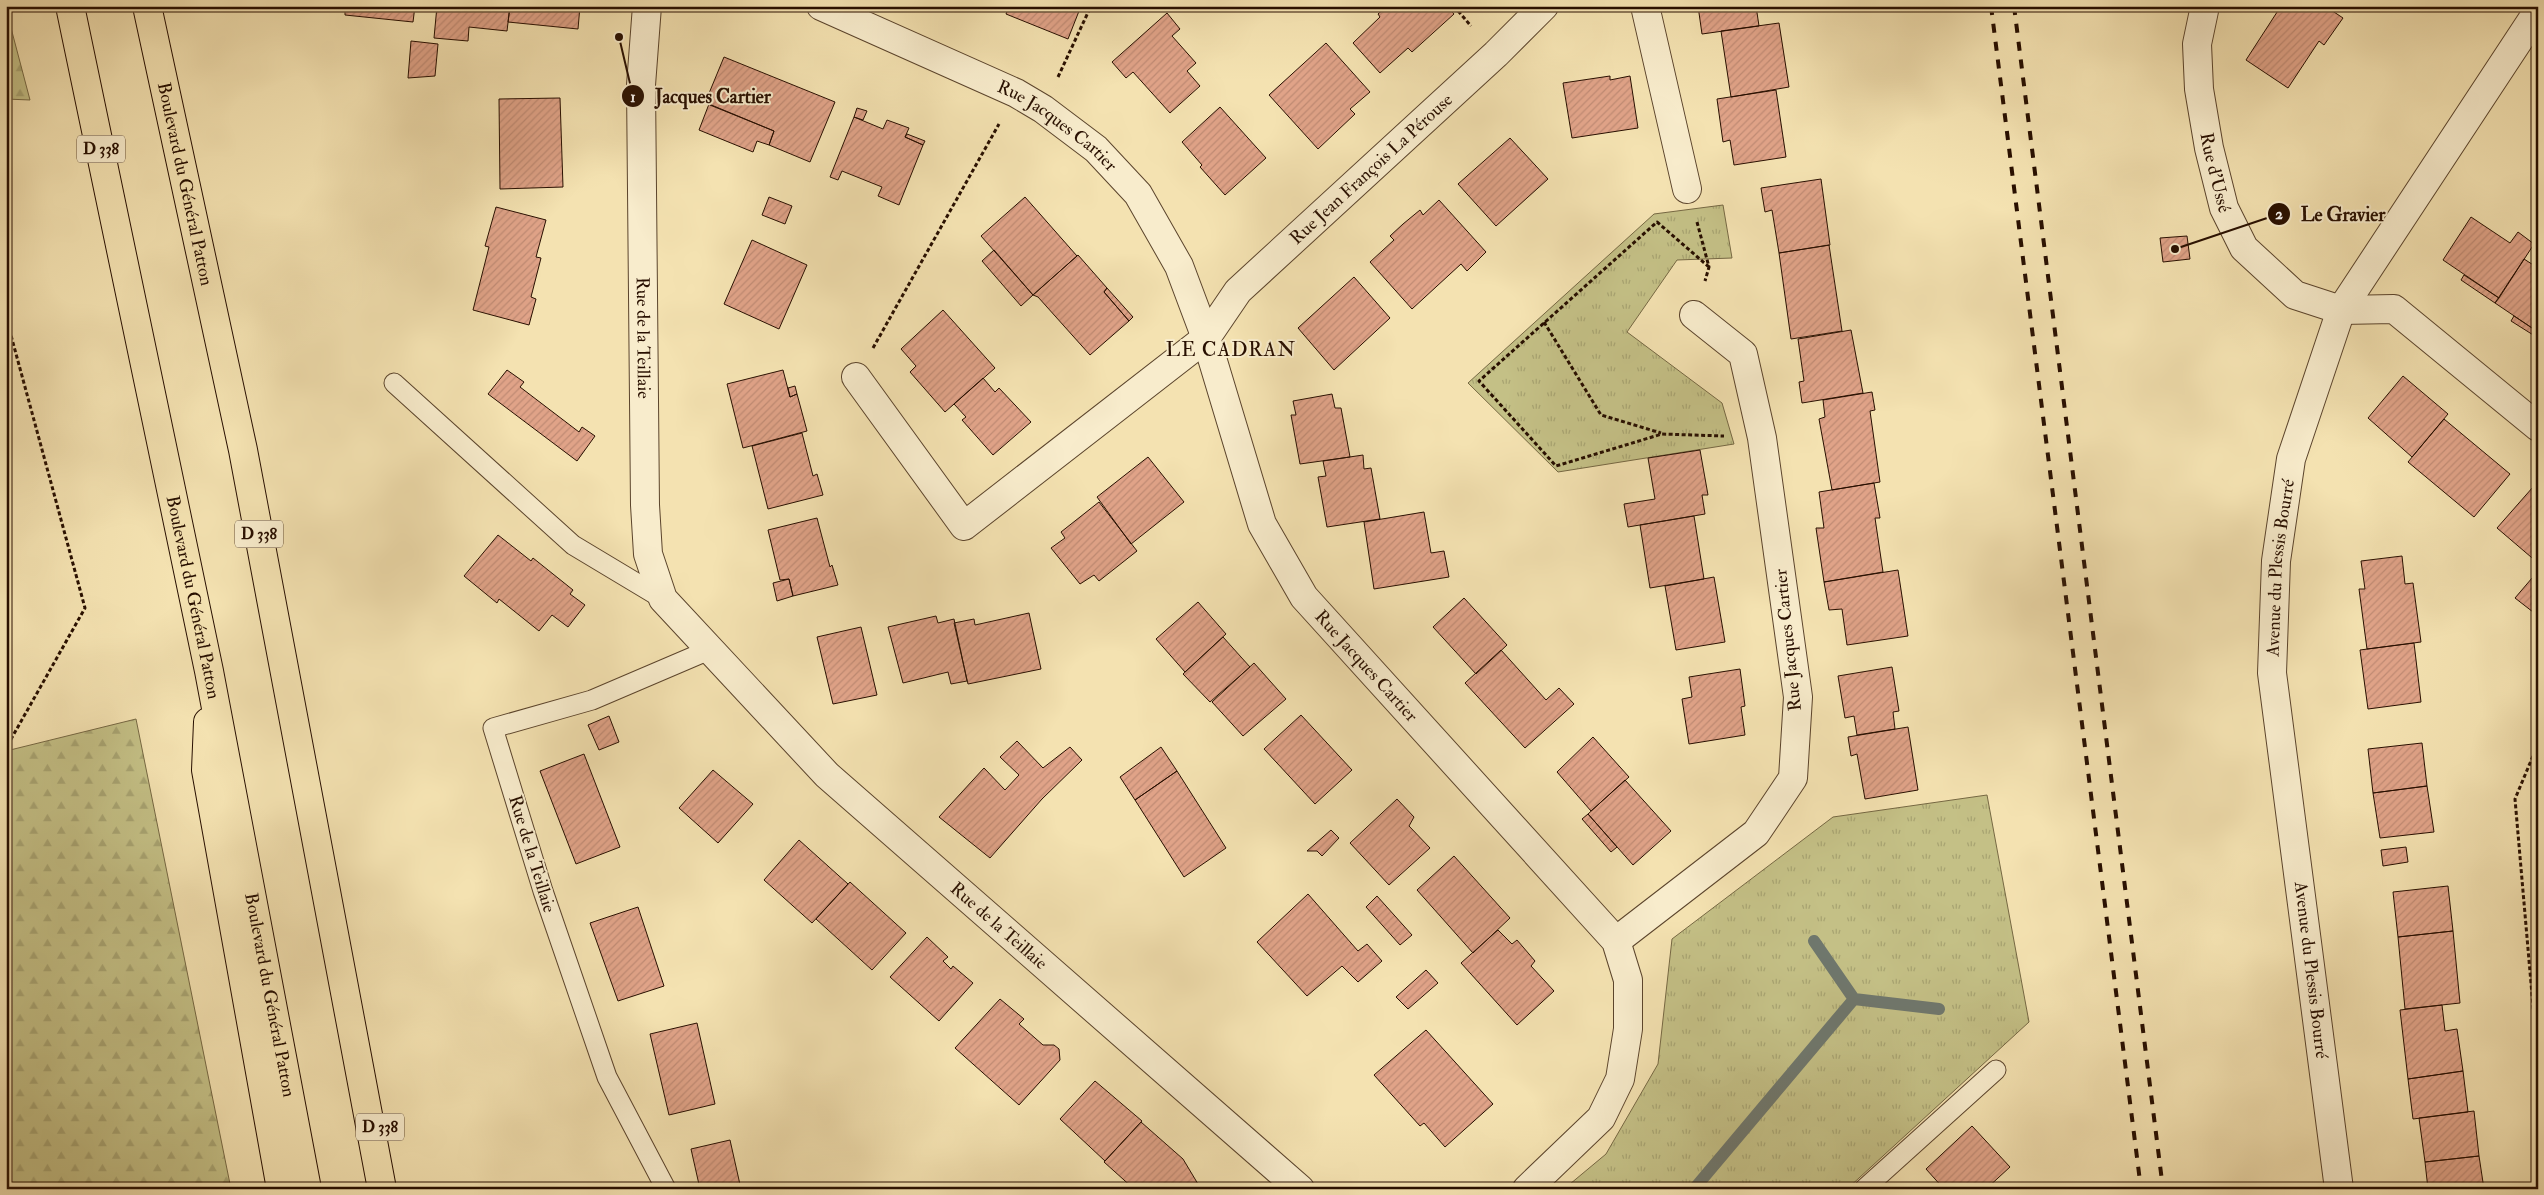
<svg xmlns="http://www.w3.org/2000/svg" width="2544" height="1195" font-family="'IM FELL Double Pica',serif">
<defs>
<pattern id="forest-firs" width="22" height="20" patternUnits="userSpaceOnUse" patternTransform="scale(1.25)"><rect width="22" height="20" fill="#c4c086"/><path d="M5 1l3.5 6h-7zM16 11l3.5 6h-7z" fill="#a8a472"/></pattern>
<pattern id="park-tufts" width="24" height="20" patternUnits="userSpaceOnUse" patternTransform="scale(1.25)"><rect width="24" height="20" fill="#c4c086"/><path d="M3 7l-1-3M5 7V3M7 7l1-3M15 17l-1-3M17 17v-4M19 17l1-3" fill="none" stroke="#a8a472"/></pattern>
<pattern id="building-hatch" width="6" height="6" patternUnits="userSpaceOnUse" patternTransform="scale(1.25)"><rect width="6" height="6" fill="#e0a388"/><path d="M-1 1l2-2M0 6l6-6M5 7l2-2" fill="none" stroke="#c08b74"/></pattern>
</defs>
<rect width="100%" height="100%" fill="#f4e2b1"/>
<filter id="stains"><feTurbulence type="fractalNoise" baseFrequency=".004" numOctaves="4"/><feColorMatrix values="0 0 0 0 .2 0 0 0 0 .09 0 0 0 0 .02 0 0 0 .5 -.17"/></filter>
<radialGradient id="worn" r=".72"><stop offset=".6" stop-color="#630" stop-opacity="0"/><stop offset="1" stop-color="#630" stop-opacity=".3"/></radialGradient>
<path fill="url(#forest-firs)" stroke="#766843" d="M6,9L30,100L6,99Z
M136,719L231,1189H12L6,1105V751Z"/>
<path fill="url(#park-tufts)" stroke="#766843" d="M1723,205L1732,258L1677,260L1627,332L1722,403L1734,444L1558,472L1468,383L1654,214Z
M1987,795L2029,1022L1847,1189H1564L1606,1154L1658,1064L1672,939L1833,817Z"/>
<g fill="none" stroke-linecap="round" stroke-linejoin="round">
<path stroke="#6f776d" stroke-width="12" d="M1854,999L1939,1009
M1694,1189L1854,999L1814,941"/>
</g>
<path fill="url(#building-hatch)" stroke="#280f00" d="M345,6H415L413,22L345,15Z
M437,6H510L507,31L469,27L468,41L434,38Z
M510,6H580L578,29L508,22Z
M1009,6H1081L1068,39L1006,14Z
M1387,6H1447L1454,14L1412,52L1408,48L1380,73L1353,43L1380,17L1378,14Z
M1698,6H1756L1759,26L1702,34Z
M2281,6H2325L2343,18L2324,45L2319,41L2288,88L2246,60Z
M1167,13L1180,29L1172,36L1196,63L1187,71L1200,86L1170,113L1133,72L1126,78L1112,62Z
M1779,23L1789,87L1731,97L1721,31Z
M411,41L438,44L435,76L408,78Z
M1326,43L1370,92L1350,109L1355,114L1318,149L1269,95Z
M724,57L835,102L810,162L769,145L774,131L705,103Z
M1610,76V80L1630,76L1638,128L1572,138L1563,83Z
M1776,90L1786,157L1734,165L1730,140L1723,142L1717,99Z
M560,98L563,187L500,189L499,99Z
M709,104L774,131L769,145L757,141L753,152L699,130Z
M1220,107L1266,158L1225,195L1200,167L1202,165L1182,142Z
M857,108L867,111L863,120L854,117Z
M854,117L883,129L887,120L909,128L905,137L923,145L899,205L878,196L882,187L842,171L838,180L830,177Z
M907,134L925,141L923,145L905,137Z
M1510,138L1548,179L1496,226L1458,184Z
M1821,179L1830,245L1779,253L1772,210L1765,212L1761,188Z
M769,197L792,206L785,224L762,215Z
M1025,197L1077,256L1033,295L981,236Z
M1439,200L1486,252L1467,271L1461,264L1412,309L1370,262L1394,240L1390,236L1403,224L1420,210L1423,215Z
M496,207L546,220L536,257L541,258L531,297L536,299L529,325L473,310L489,247L485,246Z
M2471,217L2510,243L2518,232L2534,244L2499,298L2443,260Z
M2187,236L2190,259L2163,262L2160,238Z
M752,240L807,265L779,329L724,304Z
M1829,245L1842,331L1791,339L1779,253Z
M994,250L1033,295L1021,306L982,261Z
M1078,255L1107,288L1104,292L1129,321L1090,355L1038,297L1033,295Z
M2524,259L2538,268V332L2495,303Z
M2464,275L2499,298L2495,303L2461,280Z
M1354,277L1390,318L1334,370L1298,328Z
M1107,288L1133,317L1129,321L1104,292Z
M943,310L995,368L945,412L910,372L916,366L901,349Z
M2514,316L2538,332V338L2511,321Z
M1851,330L1863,393L1802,403L1799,382L1804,381L1798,339Z
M507,370L524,382L520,387L579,432L582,427L595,436L577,461L488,394Z
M783,370L790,397L797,394L807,431L743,448L727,384Z
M2403,376L2448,414L2412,457L2368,418Z
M983,378L995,392L999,388L1031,422L993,455L962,420L966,417L954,404Z
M795,386L797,394L790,397L788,388Z
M1872,392L1875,410L1870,411L1880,482L1832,490L1819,419L1825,417L1823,400Z
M1332,394L1335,408H1341L1350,457L1300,464L1291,415H1296L1293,401Z
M2444,419L2510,474L2474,517L2408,462Z
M802,433L813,476L817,474L823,495L768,509L752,446Z
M1700,450L1708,495H1702L1705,514L1628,527L1624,504L1655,499L1648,458Z
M1363,455L1364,469L1371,468L1380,519L1327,527L1318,477L1326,476L1323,461Z
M1148,457L1184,502L1131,544L1097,497Z
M1874,483L1880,518H1875L1883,572L1824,582L1816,528H1824L1819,492Z
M2533,487L2538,491V563L2497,528Z
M1099,502L1137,551L1099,581L1094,575L1080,584L1051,548L1065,538L1061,532Z
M1424,512L1431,553L1444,551L1449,577L1374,589L1364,522Z
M1694,516L1704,579L1650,588L1640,525Z
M817,518L830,567L832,565L838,585L793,596L789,579L780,580L768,530Z
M498,535L531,561L533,558L573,590L570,594L585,605L568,627L552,615L539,631L499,599L497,603L464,576Z
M2402,556L2405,584L2413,583L2421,642L2367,649L2359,589H2365L2361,561Z
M1898,570L1908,636L1847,645L1842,609L1829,610L1824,582Z
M2538,571V606L2533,612L2515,598Z
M1714,577L1725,642L1676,650L1665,586Z
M789,579L793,596L777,601L773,583Z
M1464,598L1507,645L1476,674L1433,627Z
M1198,602L1226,634L1185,672L1156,639Z
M1029,613L1041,669L968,684L954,623L974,619L975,625Z
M936,616L938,623L954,619L967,681L951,684L948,672L903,683L888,627Z
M861,627L877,695L833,704L817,637Z
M1223,637L1250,667L1210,702L1183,674Z
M2414,643L2421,702L2368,709L2360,650Z
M1501,650L1546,700L1559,688L1574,704L1525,748L1465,683Z
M1254,663L1286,699L1243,736L1212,702Z
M1892,667L1899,711L1893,712L1895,729L1857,735L1854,716L1845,718L1838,676Z
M1740,669L1745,706L1741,707L1745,735L1689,744L1682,699L1692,697L1689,677Z
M1301,715L1352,770L1315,804L1264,749Z
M609,716L619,742L599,750L588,725Z
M1908,727L1918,790L1865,799L1857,754L1851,756L1848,737Z
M1593,737L1629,777L1591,811L1557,772Z
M1017,741L1043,768L1070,747L1082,760L1042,799L990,858L939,817L984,768L1005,790L1019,775L1000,757Z
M2422,743L2427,786L2373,793L2368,749Z
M1161,747L1177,771L1135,800L1120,777Z
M584,754L620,847L576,864L540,771Z
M713,770L753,804L718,843L679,808Z
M1177,771L1226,848L1184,877L1135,800Z
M1625,780L1671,831L1633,865L1588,814Z
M2427,786L2434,832L2380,838L2373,793Z
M1397,799L1414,817L1409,826L1430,848L1389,885L1350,843Z
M1588,814L1617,847L1611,852L1582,819Z
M1331,830L1339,838L1322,856L1317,851H1307Z
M799,840L848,884L812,923L764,880Z
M2406,847L2408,862L2383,866L2381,850Z
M1454,856L1510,918L1473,953L1417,890Z
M850,882L906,933L872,970L816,919Z
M2448,886L2453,931L2398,937L2393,892Z
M1308,894L1358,951L1367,944L1382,961L1358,982L1342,966L1307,996L1257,942Z
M1377,896L1412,935L1400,945L1366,907Z
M638,907L664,986L618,1001L590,923Z
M1498,930L1512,944L1517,940L1535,961L1531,966L1554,991L1517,1025L1461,963Z
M2453,931L2460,1003L2405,1009L2398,937Z
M927,937L948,957L943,961L951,969L953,966L973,983L939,1021L890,977Z
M1426,970L1438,983L1408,1009L1396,997Z
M1000,999L1024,1019L1019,1024L1043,1045H1054L1059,1049L1060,1060L1019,1105L955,1048Z
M2442,1005L2445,1031L2457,1029L2463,1071L2408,1079L2400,1010Z
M697,1023L715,1104L669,1115L650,1034Z
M1426,1030L1493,1104L1445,1147L1424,1123L1420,1126L1374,1075Z
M2463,1071L2468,1112L2413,1119L2408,1079Z
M1095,1081L1142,1121L1105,1161L1060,1119Z
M2474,1111L2479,1156L2425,1162L2419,1118Z
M1141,1122L1183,1159L1201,1189H1134L1104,1162Z
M1972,1126L2010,1167L1986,1189H1944L1926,1169Z
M730,1140L741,1189H700L691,1149Z
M2479,1156L2484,1189H2428L2425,1162Z"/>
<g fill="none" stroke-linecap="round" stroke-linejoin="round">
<defs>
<path id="service" d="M394,383L573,545L663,599
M666,1189L607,1077L543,891L493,728L592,700L709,650
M1864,1189L1996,1070"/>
<g id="minor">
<path id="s1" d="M647,6L641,85L645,505L648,554L663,599L827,775L1300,1189"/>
<path id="s2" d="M821,6L1016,93L1043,109L1096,149L1138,194L1179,266L1206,338L1262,524L1304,597L1616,941L1628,980V1029L1620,1079L1601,1118L1527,1189"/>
<path d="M1645,6L1687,189"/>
<path id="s3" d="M2205,6L2197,44L2199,89L2209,148L2224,208L2244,248L2295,295L2341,310L2394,309L2538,427"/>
<path id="s4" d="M856,377L964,526L1206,338L1238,291L1496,54L1544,6"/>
<path d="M1616,941L1756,833L1793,778L1798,697L1762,438L1743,354L1694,315"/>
<path id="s5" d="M2339,1189L2272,673L2276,561L2291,459L2341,310L2538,11"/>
</g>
<g id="trunk">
<path id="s6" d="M70,6L209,671L307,1189"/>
<path id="s7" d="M147,6L243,450L382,1189"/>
<path d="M208,722L206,770L281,1189"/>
</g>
</defs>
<use href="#service" stroke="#5b442c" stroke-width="21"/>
<use href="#minor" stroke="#5b442c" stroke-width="30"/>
<use href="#trunk" stroke="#280f00" stroke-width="30"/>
<path stroke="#280f00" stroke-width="3" stroke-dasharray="4 2.5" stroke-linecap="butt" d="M1454,6L1471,26
M1058,77L1091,6
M1697,222L1709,267L1705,281
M1709,267L1657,222L1479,381L1556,466L1662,434L1724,436
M6,317L85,608L6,748
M1544,322L1601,415L1661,433
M873,348L999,124
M2538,744L2515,799L2538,1064"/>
<use href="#service" stroke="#f8eccc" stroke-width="19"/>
<use href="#minor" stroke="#f8eccc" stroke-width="28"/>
<use href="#trunk" stroke="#f4e2b1" stroke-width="28"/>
<path stroke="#280f00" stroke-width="4" stroke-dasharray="9 9" stroke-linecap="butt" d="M1991,6L2141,1189
M2014,6L2163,1189"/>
</g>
<g text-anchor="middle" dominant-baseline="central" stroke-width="4" stroke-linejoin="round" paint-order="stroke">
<g fill="#f8eccc" stroke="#66513d" stroke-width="1">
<rect x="77" y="135.5" width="48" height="27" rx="4"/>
<rect x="235" y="520.5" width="48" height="27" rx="4"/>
<rect x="356" y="1113.5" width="48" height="27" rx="4"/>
</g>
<g font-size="16" font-weight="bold" fill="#280f00">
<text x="101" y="149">D 338</text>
<text x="259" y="534">D 338</text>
<text x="380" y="1127">D 338</text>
</g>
<g font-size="18" fill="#280f00" stroke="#f8eccc">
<text stroke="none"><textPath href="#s2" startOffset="266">Rue Jacques Cartier</textPath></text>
<text stroke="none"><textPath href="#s4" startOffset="728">Rue Jean François La Pérouse</textPath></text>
<text stroke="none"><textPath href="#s3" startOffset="169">Rue d'Ussé</textPath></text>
<text stroke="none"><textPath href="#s7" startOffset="182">Boulevard du Général Patton</textPath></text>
<text stroke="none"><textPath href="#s1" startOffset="332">Rue de la Teillaie</textPath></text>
<text stroke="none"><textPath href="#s5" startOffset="626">Avenue du Plessis Bourré</textPath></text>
<text stroke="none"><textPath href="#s6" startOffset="604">Boulevard du Général Patton</textPath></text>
<text transform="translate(1788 640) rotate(-96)">Rue Jacques Cartier</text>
<text stroke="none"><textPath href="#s2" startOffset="904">Rue Jacques Cartier</textPath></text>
<text transform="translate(532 854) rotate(73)">Rue de la Teillaie</text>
<text stroke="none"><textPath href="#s1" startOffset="1065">Rue de la Teillaie</textPath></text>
<text transform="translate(2311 970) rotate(83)">Avenue du Plessis Bourré</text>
<text stroke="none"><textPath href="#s6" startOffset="1009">Boulevard du Général Patton</textPath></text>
</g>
<g font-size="20" letter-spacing="1" fill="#280f00" stroke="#f8eccc">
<text x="1231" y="349">LE CADRAN</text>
</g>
</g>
<path fill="none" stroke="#280f00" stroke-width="2" d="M619 37L633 96M2175 249L2279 214"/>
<g fill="#280f00" stroke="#f8eccc" stroke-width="2">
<circle cx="619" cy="37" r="5"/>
<circle cx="2175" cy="249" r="5"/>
<circle cx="633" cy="96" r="12"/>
<circle cx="2279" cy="214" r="12"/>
</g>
<g font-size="15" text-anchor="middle" font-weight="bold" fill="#fff">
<text x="633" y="102">1</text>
<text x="2279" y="219">2</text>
</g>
<g font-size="19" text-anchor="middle" font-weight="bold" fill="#280f00" stroke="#f8eccc" stroke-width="4" stroke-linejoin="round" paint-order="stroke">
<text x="713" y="103">Jacques Cartier</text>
<text x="2343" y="221">Le Gravier</text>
</g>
<rect width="2544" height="1195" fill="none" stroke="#f4e2b1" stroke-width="25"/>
<rect x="8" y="8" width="2529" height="1180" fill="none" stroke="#280f00" stroke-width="2.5"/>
<rect x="12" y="12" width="2519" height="1170" fill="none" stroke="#280f00"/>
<rect width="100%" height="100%" filter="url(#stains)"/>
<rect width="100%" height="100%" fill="url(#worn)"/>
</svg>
